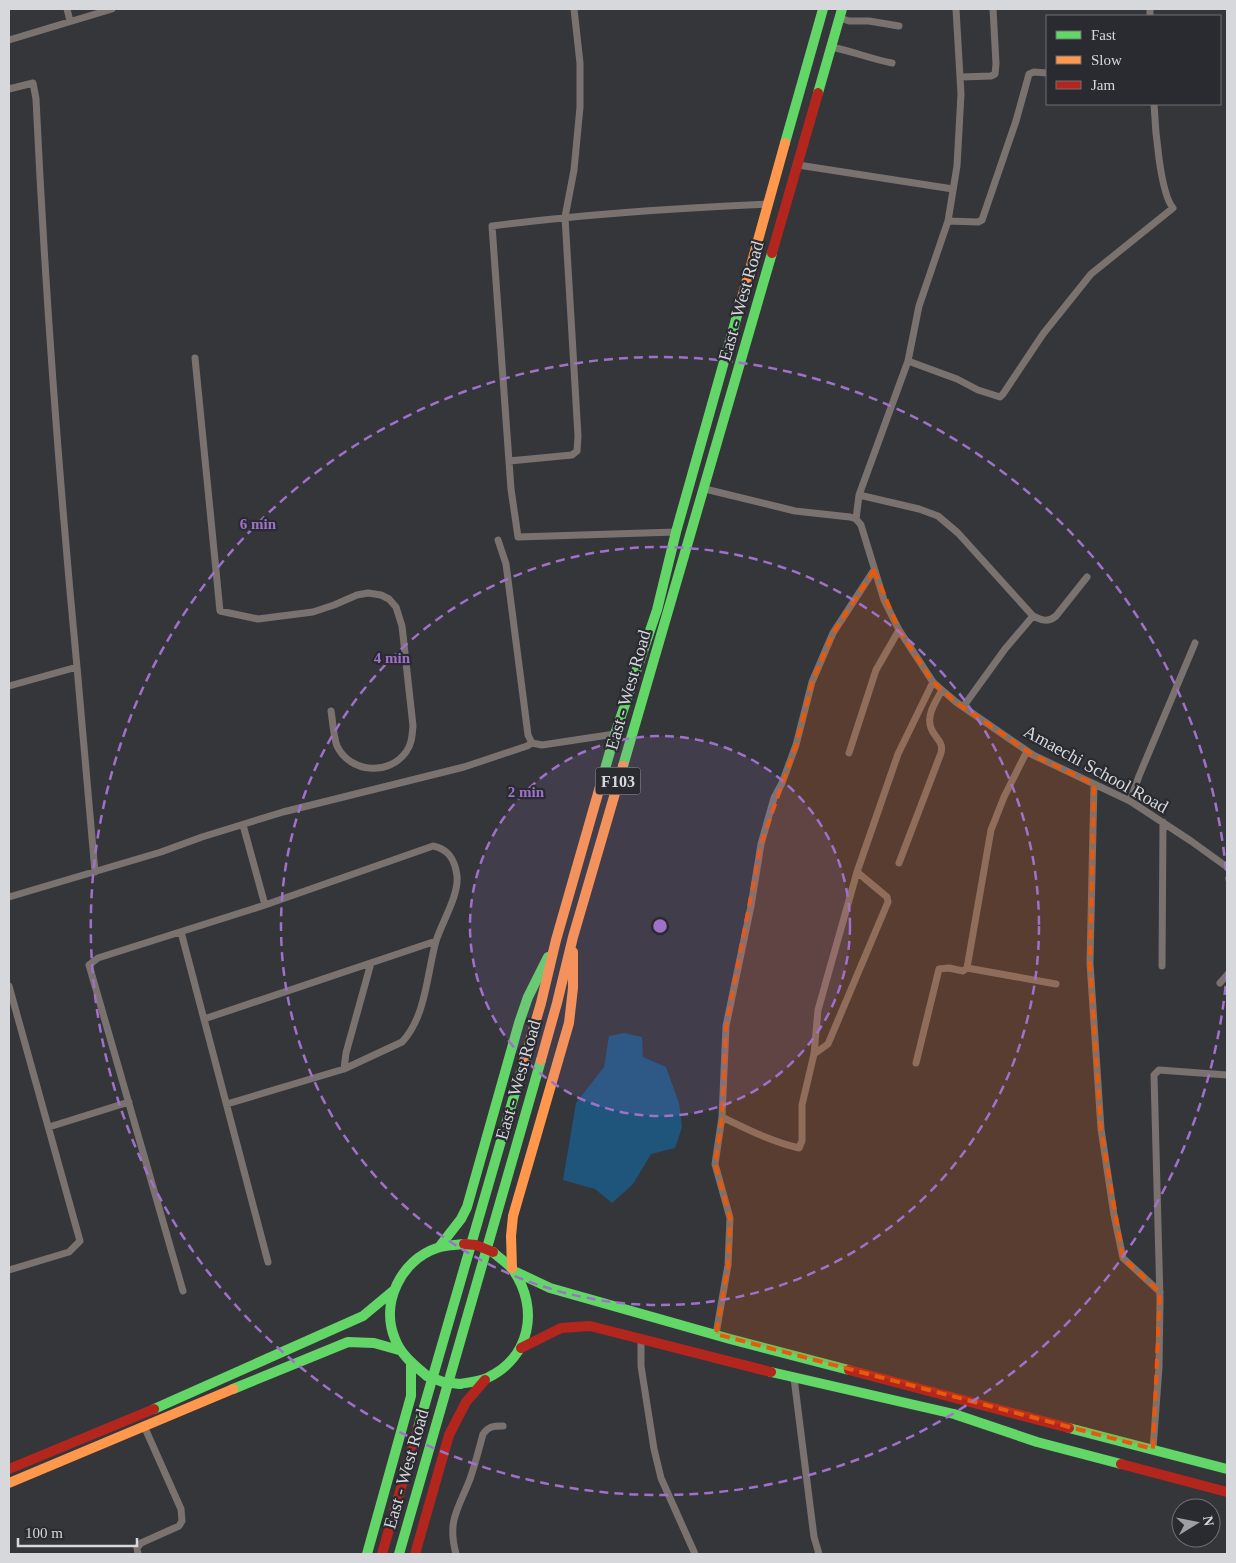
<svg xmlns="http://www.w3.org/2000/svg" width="1236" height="1563" font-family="'Times New Roman',serif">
<rect width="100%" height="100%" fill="#35363a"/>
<path fill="#1f557b" d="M624,1033L642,1037L643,1057L666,1067L679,1103L682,1127L675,1148L651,1154L633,1184L612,1203L595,1189L563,1180L576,1103L604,1067L609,1036Z"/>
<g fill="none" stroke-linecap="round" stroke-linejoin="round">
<path stroke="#7a726f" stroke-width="7" d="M67,9L70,21
M1150,9V16
M840,18L849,21H869L899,26
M9,40L112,9
M831,47C852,51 871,59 892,63
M961,77L991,76L995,74L996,64L993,9
M9,89L33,83L36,99C45,289 59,478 77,667
M798,165L953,189
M948,221L978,222L982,220L1016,121L1029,74L1034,72L1047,73
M195,358L220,611L258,619L313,612L334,605L357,595L368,593L381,595L389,599L396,607L402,626L413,726C412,735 412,744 406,752C389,776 350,773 337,746C333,735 333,722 331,711
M908,361L957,379L978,390L1000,397L1003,394L1043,334L1091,274L1173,208C1160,193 1155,126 1154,104
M509,461L572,455L577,451L578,436L565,217L574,170L580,107V63L574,9
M705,489L795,511L850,517L856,519L861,525L884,600L899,630L933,682L942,690L956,702L1033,755L1130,801L1191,841L1227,867
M859,495L919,509L938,516L958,533L1033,616C1041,620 1048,623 1056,616L1087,577
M856,519L859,495L908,361L919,306L948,221L957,166L961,94L956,9
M676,532L518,537L511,489L492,226C583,214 676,208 768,204
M498,540L506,564L528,735L532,743L542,745L615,734
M9,686L77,667L95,872
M963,707L1005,649L1033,616
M849,753L876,670L899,630
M1094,784L1090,963L1101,1129L1114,1215L1123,1258L1160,1292
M1130,801L1139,776L1195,643
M243,825L265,905
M899,863L941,753C944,741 935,739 931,728C926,715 936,701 942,690
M9,897L161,852L202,837L283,812L464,767L527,746L532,743
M181,932L268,1262
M1162,966L1163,822
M967,968L1056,984
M1220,983L1227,975
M9,986L80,1241L69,1252L9,1270
M204,1019L436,941
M814,1054L828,1044L888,902L887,897L857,872
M916,1063L939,969L949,968L963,971L967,968L991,830L1004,797L1027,751
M227,1104L344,1069L346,1053L371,963
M722,1117C747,1129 772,1142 799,1148L802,1141V1105L814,1054L818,1010L857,872L898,754L933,682
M49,1127L129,1102
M183,1291L89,965L98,958L265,905L433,846C449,849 455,860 457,876C459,895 442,922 436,941C427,973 426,1017 402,1042L344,1069
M716,1334L728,1265L730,1218L715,1164L722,1117L726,1026L751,906L761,844L774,798L782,783L796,745L812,682L833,633L874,570
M641,1338V1366L654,1449L661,1478L695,1554
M794,1378L814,1537L819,1554
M1153,1449L1159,1367L1160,1300L1154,1075L1159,1070L1227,1075
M138,1554L137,1548L141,1543L179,1526L182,1521L181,1509L144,1426
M456,1554C447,1520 458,1510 470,1479C475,1465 479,1449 483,1434C489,1426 493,1426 503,1426"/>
<path stroke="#63d668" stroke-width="10" d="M818,93L842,9
M785,143L823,9
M623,766L772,253
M603,776L615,734L657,610L676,532L740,305
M440,1246L461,1219L467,1207L519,1023L528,997L548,957
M516,1272L550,1288L730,1339L849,1370
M771,1372L954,1414L1037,1442L1121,1464
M427,1376C414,1365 401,1355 395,1339C380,1303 401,1260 437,1248C445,1245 456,1245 464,1244
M460,1384C468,1382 479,1382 487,1378C530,1358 540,1309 513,1270C508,1263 499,1258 493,1252
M233,1389L348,1342L374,1343L399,1350
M154,1409L363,1316L393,1291
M418,1428L525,1058
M1069,1428L1227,1469
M367,1554L411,1396V1365
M399,1554L541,1060"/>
<path stroke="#ff974d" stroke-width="10" d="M740,305L785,143
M525,1058L541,1003L556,940L603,776
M541,1060L557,1003L573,937L623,766
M512,1268L511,1236L513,1216L569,1023L573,988V952
M9,1483L233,1389"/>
<path stroke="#b3261e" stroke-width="10" d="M772,253L818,93
M521,1348L561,1328L590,1326L771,1372
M849,1370L1069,1428
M1121,1464L1227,1492
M9,1469L154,1409
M382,1554L418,1428
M415,1554L449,1435L466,1402L485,1380"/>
<path stroke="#63d668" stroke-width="10" d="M427,1376L443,1382L460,1384"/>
<path stroke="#b3261e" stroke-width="10" d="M464,1244L476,1245L493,1252"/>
</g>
<path fill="#e8590c" fill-opacity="0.2" stroke="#e8590c" stroke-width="4" stroke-dasharray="10 6" stroke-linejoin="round" d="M874,570L899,630L933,682L956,702L1033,755L1094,784L1090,963L1101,1129L1123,1258L1160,1292L1153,1449L716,1334L728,1265L730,1218L715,1164L722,1117L726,1026L761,844L796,745L812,682L833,633Z"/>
<circle cx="660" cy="926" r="190" fill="#a071cb" fill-opacity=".12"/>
<g fill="none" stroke="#a071cb" stroke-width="2.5" stroke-dasharray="9 6">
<circle cx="660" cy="926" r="190"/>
<circle cx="660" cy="926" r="379"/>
<path d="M1227 971A569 569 0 1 1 1227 881"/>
</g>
<g text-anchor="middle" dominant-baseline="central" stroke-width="4.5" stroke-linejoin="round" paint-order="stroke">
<rect fill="#2a2b31" stroke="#a3a4a9" stroke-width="1" x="595.5" y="767.5" width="45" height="27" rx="4"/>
<g font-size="16" font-weight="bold" fill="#d7d8dc">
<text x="618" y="781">F103</text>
</g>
<g font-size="18" fill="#d7d8dc" stroke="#2a2b31">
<text transform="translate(741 301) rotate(-74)">East - West Road</text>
<text transform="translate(628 690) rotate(-74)">East - West Road</text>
<text transform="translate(1096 769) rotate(29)">Amaechi School Road</text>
<text transform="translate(518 1080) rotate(-74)">East - West Road</text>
<text transform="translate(406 1469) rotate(-74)">East - West Road</text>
</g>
</g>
<circle cx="660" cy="926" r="8" fill="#a071cb" stroke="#2a2b31" stroke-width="2.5"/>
<g font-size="15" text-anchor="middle" font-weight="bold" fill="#a071cb" stroke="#2a2b31" stroke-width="4.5" stroke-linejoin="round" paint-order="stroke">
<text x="258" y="529">6 min</text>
<text x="392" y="663">4 min</text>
<text x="526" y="797">2 min</text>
</g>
<rect width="1236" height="1563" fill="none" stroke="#d7d8dc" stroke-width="20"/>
<rect x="1046" y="15" width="175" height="90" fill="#2a2b31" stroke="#6f7075"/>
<rect x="1056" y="31" width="25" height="8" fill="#63d668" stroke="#6f7075"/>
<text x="1091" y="40" font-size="15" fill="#d7d8dc">Fast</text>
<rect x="1056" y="56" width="25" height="8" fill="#ff974d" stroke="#6f7075"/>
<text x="1091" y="65" font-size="15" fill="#d7d8dc">Slow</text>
<rect x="1056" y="81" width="25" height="8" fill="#b3261e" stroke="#6f7075"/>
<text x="1091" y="90" font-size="15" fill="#d7d8dc">Jam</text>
<g transform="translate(1196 1523) rotate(80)"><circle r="24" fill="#2a2b31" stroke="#6f7075"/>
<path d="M0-4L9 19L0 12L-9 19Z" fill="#9e9fa3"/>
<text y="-8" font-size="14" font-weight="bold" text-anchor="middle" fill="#d7d8dc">N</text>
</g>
<path d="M18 1538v8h119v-8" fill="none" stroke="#d7d8dc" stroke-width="2.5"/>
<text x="25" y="1538" font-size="15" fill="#d7d8dc" stroke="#2a2b31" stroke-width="4" paint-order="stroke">100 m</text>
</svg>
